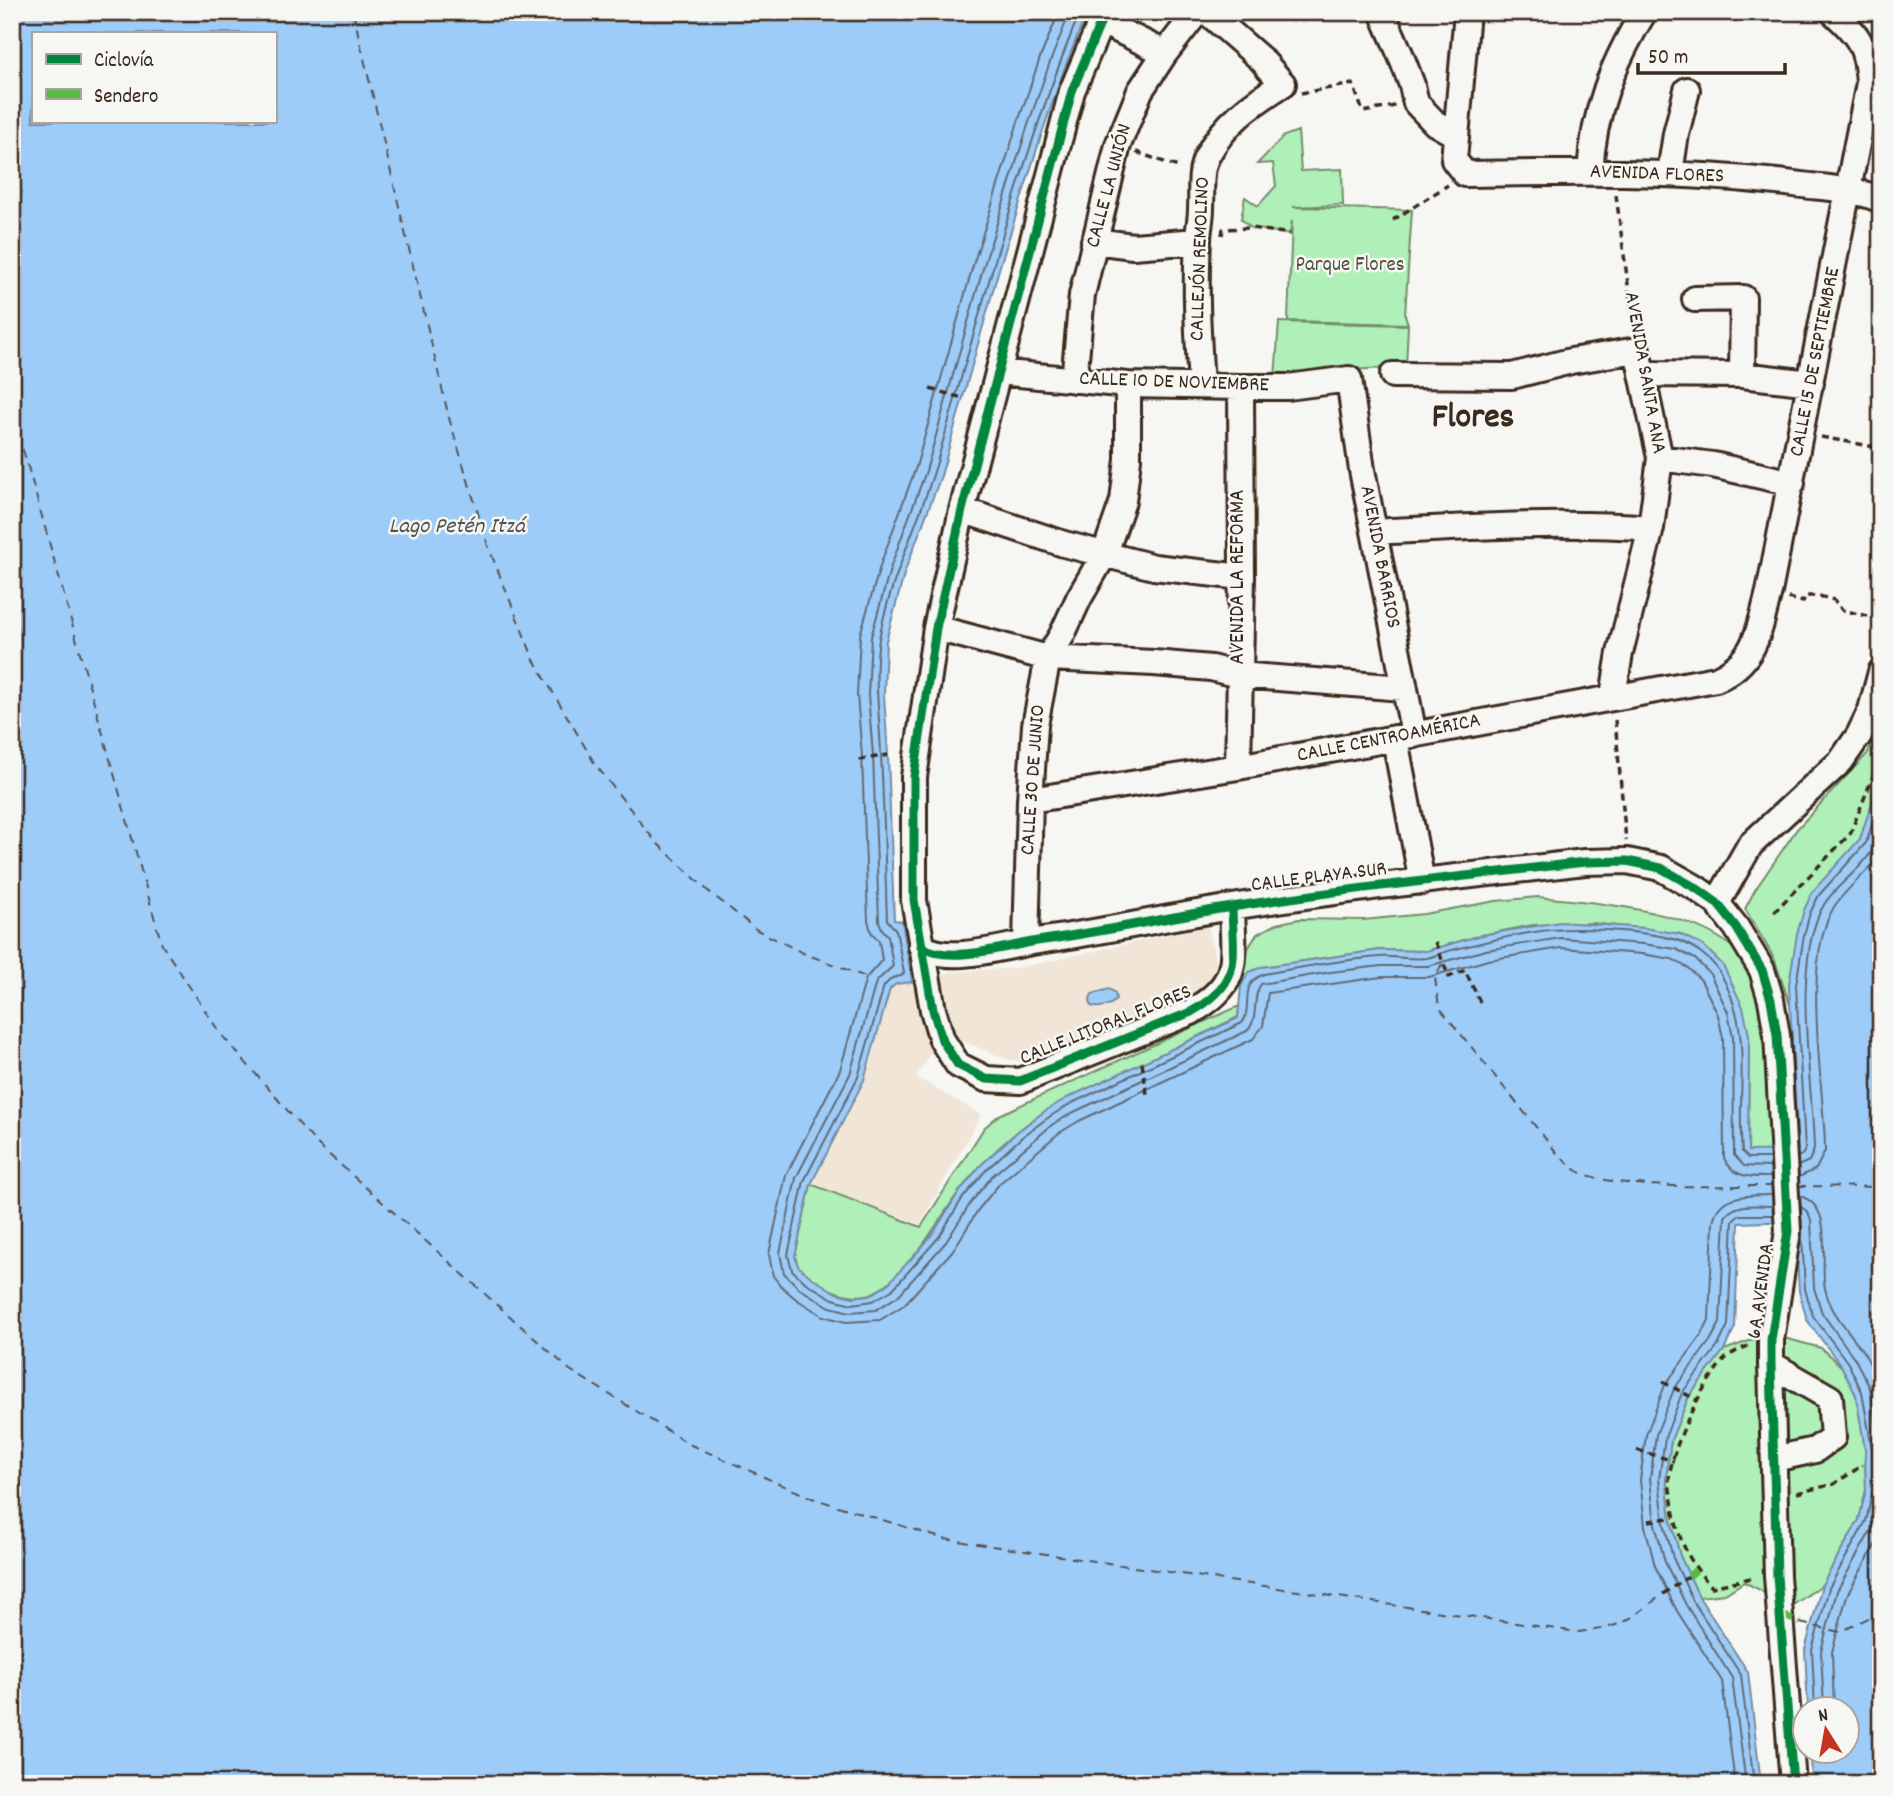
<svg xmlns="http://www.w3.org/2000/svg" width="1893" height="1796" font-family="Dekko,sans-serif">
<rect width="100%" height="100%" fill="#f6f6f2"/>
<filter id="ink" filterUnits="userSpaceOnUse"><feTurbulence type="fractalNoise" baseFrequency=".0143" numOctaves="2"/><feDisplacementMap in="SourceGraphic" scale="14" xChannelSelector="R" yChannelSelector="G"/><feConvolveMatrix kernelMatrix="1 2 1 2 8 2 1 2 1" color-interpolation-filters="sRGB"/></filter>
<g filter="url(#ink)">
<path fill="#f0e5d6" d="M1208,926L1219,972L1199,997L1126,1030L1030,1062L1009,1060L943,1033L916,1077L981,1115L920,1224L811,1184L864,1080L890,989L896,984L953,972L1018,968Z"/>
<path fill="#afefb8" stroke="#758c6b" stroke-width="2" d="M1298,131L1301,171L1342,169L1343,205L1293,207L1412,210L1405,315L1408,324L1288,321L1292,221L1290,234L1251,228L1241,219L1245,197L1258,206L1276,186L1273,163L1257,164L1284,136Z
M1279,322L1408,325L1406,367L1330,371L1275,378Z
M1881,717V775L1860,839L1851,851L1789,984L1791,1008L1774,958L1745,909L1755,890L1797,829L1868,753Z
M1538,897C1599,903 1721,910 1752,971C1760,988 1761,1010 1763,1028C1767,1069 1769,1110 1771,1151H1748L1749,1035L1680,934L1593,923L1533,925L1482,935L1426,951L1380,950L1262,967L1241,986L1247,950L1257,934L1276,924L1299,919L1363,920L1424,914L1496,901Z
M1239,1006L1238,1017C1202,1035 1165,1052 1128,1070C1089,1088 1050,1104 1017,1132C995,1150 975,1170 958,1193C936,1223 909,1276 873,1293C853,1303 809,1285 798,1266C796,1263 796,1259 795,1256L811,1184L921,1227L984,1128L999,1115Z
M1754,1339H1788L1821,1348L1842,1367L1856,1395L1865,1449L1866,1490L1859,1520L1822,1585L1780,1614L1762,1591L1744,1582L1725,1594L1699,1597L1680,1556L1671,1521L1666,1478L1671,1440L1689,1396L1724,1350Z"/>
<path fill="#9dccf9" stroke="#768ba1" stroke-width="2" fill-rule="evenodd" d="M12,12H1087L1065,67L1042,133L999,269L941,476L905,571L886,641L884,695L888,755L894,920L902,921L912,982L896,984L890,989L864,1080L811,1184L795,1256L798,1266L811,1277L836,1293L853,1297L871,1295L887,1285L922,1247L934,1232L957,1195L981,1165L1017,1132L1045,1111L1067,1098L1238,1018L1241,986L1249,972L1262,967L1380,950L1426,951L1482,935L1560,922L1645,928L1680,934L1704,946L1723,965L1743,1007L1749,1035L1748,1151L1798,1150L1789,984L1797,934L1804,910L1813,891L1860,839L1881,775V1784H1812L1811,1751L1848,1750V1708H1808L1805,1650L1822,1585L1859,1520L1866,1490L1865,1449L1856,1395L1842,1367L1807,1320L1799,1291L1795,1221L1739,1223L1735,1327L1724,1350L1689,1396L1671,1440L1666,1478L1671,1521L1680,1556L1699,1597L1748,1672L1761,1784H12ZM33,33H275V121H33Z
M1109,989L1115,993L1116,1000C1110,1006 1099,1009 1091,1006L1090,999L1092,994Z"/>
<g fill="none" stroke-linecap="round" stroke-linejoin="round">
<path stroke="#626b76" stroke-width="2" d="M1059,12L1040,58L1017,125L974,262L916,467L881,563L860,635L857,695L862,756L868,920L871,932L879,941L882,960L866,978L840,1070L786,1175L769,1254L773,1276L781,1286L796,1299L823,1316L846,1322L880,1320L904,1305L954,1249L978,1210L1000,1183L1059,1133L1079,1121L1253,1039L1263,1026L1268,993L1381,977H1429L1488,960L1561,948L1642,954L1672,959L1688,968L1701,980L1718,1015L1723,1038L1724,1158C1734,1179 1751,1177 1771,1177
M1070,12L1050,62L1027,128L984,265L926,471L891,566L871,637L868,695L873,755L879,921L882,929L888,936L893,966L876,982L850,1074L796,1178L780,1253L784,1273L800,1289L830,1307L850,1312L876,1310L898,1296L946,1242L970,1204L992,1176L1053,1124L1074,1112L1247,1031C1260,1018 1251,998 1261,984L1331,972L1381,966H1428L1486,950L1561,938L1643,944L1676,949L1695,959L1710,974L1728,1012L1733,1037L1734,1155L1744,1166L1770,1167
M1080,12C1020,158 981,311 937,462C920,521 890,578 879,639C873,677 880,717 881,755C884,810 885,865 887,920L896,930L904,973L901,976L892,978L884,986L858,1077L804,1181L788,1255L792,1270L806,1283L833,1299L852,1304L873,1301L892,1290L939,1237L962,1199L986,1170L1022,1137L1049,1117L1070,1104L1242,1023C1254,1005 1237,985 1264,974C1302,967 1341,960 1379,957C1395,956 1411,960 1427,958C1435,956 1444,952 1452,950C1479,943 1507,936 1535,932C1572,926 1641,930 1677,940C1693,945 1710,958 1719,971C1755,1031 1736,1088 1742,1152L1748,1158H1770
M1798,1157L1803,1154L1805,1149L1796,985L1804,935L1810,913L1819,895L1866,843L1881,798
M1798,1166L1809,1161L1814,1150C1813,1082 1792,974 1820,912C1832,886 1861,872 1874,847C1877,841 1879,833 1881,826
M1799,1177L1816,1169L1825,1151C1825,1087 1800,962 1834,907C1846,888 1867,873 1881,855
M1800,1196C1836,1207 1819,1259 1825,1288C1830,1314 1850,1331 1864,1353C1870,1363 1876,1375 1881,1386
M1801,1207L1808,1212L1811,1220L1814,1288L1822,1313L1855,1359L1870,1388L1881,1457
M1801,1218L1805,1289L1813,1316L1848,1363L1862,1392L1872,1449L1873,1490L1866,1521L1829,1588L1812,1650L1815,1708
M1824,1708L1821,1651L1837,1591L1873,1527L1881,1494
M1834,1708L1832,1652L1847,1595L1881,1535
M1735,1784L1722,1681L1677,1611L1655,1566L1645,1526L1640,1480L1646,1435L1665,1385L1701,1336L1709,1320L1713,1222C1719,1192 1748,1196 1772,1195
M1746,1784L1732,1678L1686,1605L1665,1562L1655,1524L1650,1479L1656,1435L1674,1389L1710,1341L1720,1323L1725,1217C1735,1202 1756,1206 1773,1206
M1754,1784L1741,1675L1693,1601L1673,1558L1664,1523L1659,1479L1665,1438L1682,1393L1718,1346L1728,1325L1733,1221L1739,1215H1773"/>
<path stroke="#545255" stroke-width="2" stroke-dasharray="9 7" stroke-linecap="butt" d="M353,12L449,418L488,546L534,660L595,764L656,842L707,890L757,930L803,953L871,979
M12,419L25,456L162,945L220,1033L315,1142L570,1370L691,1445L812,1498L944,1539L1577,1632C1622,1628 1628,1621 1663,1594
M1442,964L1435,978L1439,1007L1557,1153C1564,1159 1571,1167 1578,1171C1616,1192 1727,1185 1774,1186
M1797,1186L1881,1187
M1800,1623L1840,1632L1881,1612"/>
<defs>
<path id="minor" d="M1105,12L1072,91L962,510L936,628L914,777V900L933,1010L942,1040L958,1065L986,1079L1020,1081L1191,1012C1243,982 1233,960 1232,907
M1382,12L1401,56L1412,85L1416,103L1435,123L1456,135
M1467,12L1454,160L1465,174C1578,172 1690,170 1802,185C1827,188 1857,189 1881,200
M1100,21L1165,53
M1590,172C1594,110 1612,65 1644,12
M1670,173L1676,134L1687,90
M1094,241L1133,246L1198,241
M1695,299L1743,298L1742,375
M998,372L1128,385L1241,387H1288L1349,379L1362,470L1414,735
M1642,374L1742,375L1811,383
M1393,375L1512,376L1571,361L1637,350L1660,458L1651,528L1620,653L1613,696
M1074,380L1082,295L1118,145L1140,91L1165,53L1197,12
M1201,385C1198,337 1195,288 1198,241C1198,230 1201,219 1201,209C1202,192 1199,172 1207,156C1224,123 1253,103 1283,84L1262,60L1207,12
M1660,458L1713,465L1792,483
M962,510L1064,544L1154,567L1242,577
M1375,532C1468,527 1559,521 1651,528
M936,628L1048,658L1154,663L1211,668L1239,675L1403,688
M1395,739L1422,882
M1238,767L1242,577L1241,387
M1030,800L1238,767L1716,679C1756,662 1759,630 1769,592L1869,83C1867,48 1860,36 1833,12
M1717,903L1750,845L1841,761L1859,735L1871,710L1881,672
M1026,942L1030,800L1035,725L1048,658L1062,635L1079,598L1105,553L1123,501L1128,459V385
M921,946C949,966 1011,944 1044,940C1107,931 1169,917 1232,907C1349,888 1468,876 1585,862L1627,861L1661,868L1696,888L1717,903L1736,927L1762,970L1771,1000L1777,1035L1788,1231L1771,1340V1364L1777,1576L1793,1784
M1771,1364L1830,1398L1833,1437L1815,1450L1774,1459"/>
</defs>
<use href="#minor" stroke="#3b2a1e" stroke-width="30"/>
<path stroke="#3b2a1e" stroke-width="3.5" stroke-dasharray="7 5" stroke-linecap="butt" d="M1301,93L1353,84L1363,112L1395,106
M1136,152L1181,168
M1616,195L1634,329
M1393,220L1448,185
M1222,235L1223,229L1251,228L1290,234
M930,389L963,398
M1821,437L1881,448
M1788,598L1803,602L1805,596H1819L1834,600L1842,610L1881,619
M1615,720L1626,841
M859,760L888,755
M1774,912L1850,834L1881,756
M1435,942L1449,977L1465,970L1480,1002
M1142,1063L1147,1094
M1748,1346C1741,1349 1731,1353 1725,1359C1703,1382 1671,1447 1669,1480C1669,1486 1671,1494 1672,1501C1676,1535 1688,1562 1712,1587L1755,1577
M1663,1382L1697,1400
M1637,1450L1674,1461
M1797,1493L1834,1484L1863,1465
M1649,1521L1674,1517
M1663,1594L1689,1576"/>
<use href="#minor" stroke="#f6f6f2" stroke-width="24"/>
<path stroke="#58b947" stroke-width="7" stroke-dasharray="14 7" stroke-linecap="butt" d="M1689,1576L1696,1570
M1780,1614L1800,1623"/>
<defs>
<path id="cycleway" d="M1105,12L1072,91L962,510L936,628L914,777V900L933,1010L942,1040L958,1065L986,1079L1020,1081L1191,1012C1243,982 1233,960 1232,907
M921,946C949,966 1011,944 1044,940C1107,931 1169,917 1232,907C1349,888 1468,876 1585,862L1627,861L1661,868L1696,888L1717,903L1736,927L1762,970L1771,1000L1777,1035L1788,1231L1771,1340V1364L1777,1576L1793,1784"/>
</defs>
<use href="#cycleway" stroke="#f6f6f2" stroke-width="13"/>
<use href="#cycleway" stroke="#00873e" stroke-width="9"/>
</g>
</g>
<g text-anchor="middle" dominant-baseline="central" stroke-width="5" stroke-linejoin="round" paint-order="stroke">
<g font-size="21" fill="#3b2a1e" stroke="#f6f6f2">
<text transform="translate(1657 175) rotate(2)">AVENIDA FLORES</text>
<text transform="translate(1110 186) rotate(-75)">CALLE LA UNIÓN</text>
<text transform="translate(1201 259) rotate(-88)">CALLEJÓN REMOLINO</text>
<text transform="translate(1816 362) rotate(-79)">CALLE 15 DE SEPTIEMBRE</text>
<text transform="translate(1644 373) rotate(80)">AVENIDA SANTA ANA</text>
<text transform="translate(1174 383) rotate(2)">CALLE 10 DE NOVIEMBRE</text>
<text transform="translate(1379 557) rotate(79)">AVENIDA BARRIOS</text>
<text transform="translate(1239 577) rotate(-90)">AVENIDA LA REFORMA</text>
<text transform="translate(1389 739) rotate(-11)">CALLE CENTROAMÉRICA</text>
<text transform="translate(1034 780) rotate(-86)">CALLE 30 DE JUNIO</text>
<text transform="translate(1319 878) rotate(-7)">CALLE PLAYA SUR</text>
<text transform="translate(1106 1026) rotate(-22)">CALLE LITORAL FLORES</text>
<text transform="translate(1762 1291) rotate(-82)">6A AVENIDA</text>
</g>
<g font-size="21" fill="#52513d" stroke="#f6f6f2">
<text x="1350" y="266">Parque Flores</text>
</g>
<g font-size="23" font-style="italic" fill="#545255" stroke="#f6f6f2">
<text x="457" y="527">Lago Petén Itzá</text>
</g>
<g font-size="35" font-weight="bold" fill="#3b2a1e" stroke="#f6f6f2">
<text x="1473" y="419">Flores</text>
</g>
</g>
<rect width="1893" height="1796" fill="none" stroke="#f6f6f2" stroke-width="42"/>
<rect x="21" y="21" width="1851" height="1754" fill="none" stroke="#3b2a1e" stroke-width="2.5" filter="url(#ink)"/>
<rect x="32" y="32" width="245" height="91" fill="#f6f6f2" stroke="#aba49d" stroke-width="2"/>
<rect x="46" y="54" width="35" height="10" fill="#00873e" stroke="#aba49d" stroke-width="2"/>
<text x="94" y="66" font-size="21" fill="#3b2a1e">Ciclovía</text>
<rect x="46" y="89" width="35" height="10" fill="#58b947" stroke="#aba49d" stroke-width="2"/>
<text x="94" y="102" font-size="21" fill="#3b2a1e">Sendero</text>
<g transform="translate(1826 1730) rotate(349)"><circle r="33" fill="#f6f6f2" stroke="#aba49d" stroke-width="2"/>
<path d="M0-5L12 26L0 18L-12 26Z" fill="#c8321e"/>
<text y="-10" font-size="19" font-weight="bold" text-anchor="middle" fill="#3b2a1e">N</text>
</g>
<path d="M1638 63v10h147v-10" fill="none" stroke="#3b2a1e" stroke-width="3.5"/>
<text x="1648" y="63" font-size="21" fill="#3b2a1e" stroke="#f6f6f2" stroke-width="5" paint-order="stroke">50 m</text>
</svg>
